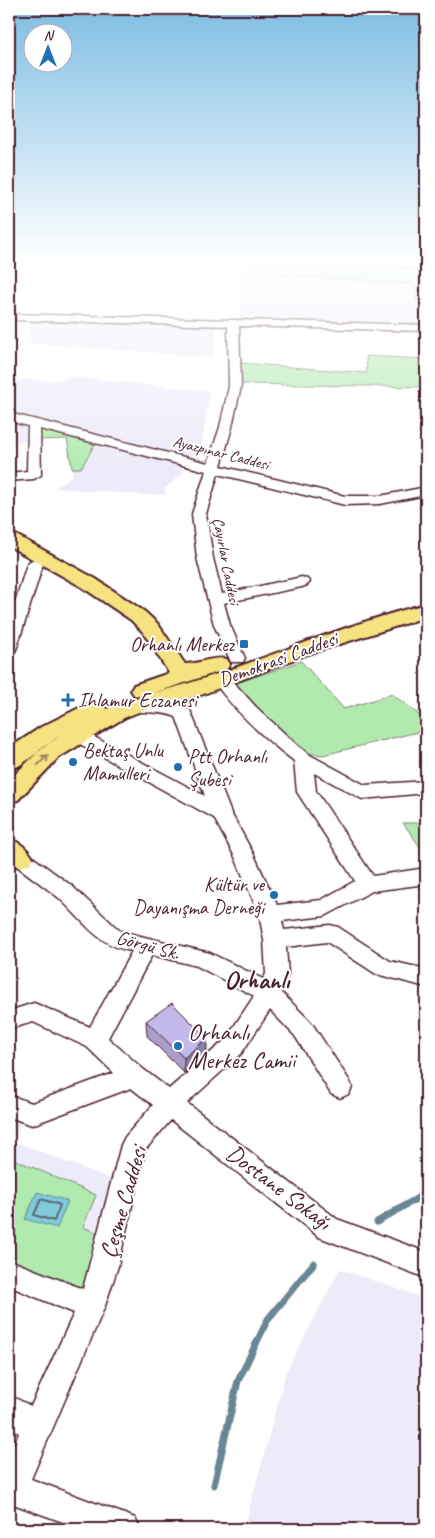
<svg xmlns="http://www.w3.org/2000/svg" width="435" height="1538" font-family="Caveat,sans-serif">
<rect width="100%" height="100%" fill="#fff"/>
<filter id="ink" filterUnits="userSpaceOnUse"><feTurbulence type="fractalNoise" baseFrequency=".02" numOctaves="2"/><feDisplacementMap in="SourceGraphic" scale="10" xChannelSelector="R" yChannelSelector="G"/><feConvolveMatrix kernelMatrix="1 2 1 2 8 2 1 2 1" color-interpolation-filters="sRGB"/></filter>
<g filter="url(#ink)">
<path fill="#edeaf9" d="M241,273L414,284L417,301H426V325L240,320Z
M30,322L216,327L213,357L28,343L27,339Z
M71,377L210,391L199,459L9,411V379L54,381Z
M9,422L29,427V441L9,442Z
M95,444L179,466L184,472L164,489L166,494L146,495L55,488L73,475L72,468H81Z
M9,1119L22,1122L13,1141L113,1180L80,1297L9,1272Z
M340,1269L426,1299V1529H244L286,1372Z"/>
<path fill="#b1eaaf" stroke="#7e846d" d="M251,260H351L426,271V301H417L414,284L241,273Z
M366,356L426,359V387L241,384L240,363L367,373Z
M40,429L95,444L81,468H72L67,439L40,440Z
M301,661L344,709L392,694L426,720V730L323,755L305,753L237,690V683Z
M403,823H426V855Z
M9,1157L96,1195L83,1227L98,1233L80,1297L42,1278L9,1265Z"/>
<path fill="#7ecbdc" stroke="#698695" d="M37,1192L68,1201L57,1228L25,1219Z"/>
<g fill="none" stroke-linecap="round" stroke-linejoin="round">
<path stroke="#5f6472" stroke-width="2" d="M41,1199L60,1205L54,1221L34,1215Z"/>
<path stroke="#698695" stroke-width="7" d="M377,1222L426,1193
M214,1485L238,1381L268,1319L314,1263"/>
<defs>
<path id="minor" d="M373,260H398L426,264V270L378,263Z
M9,314L426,325V331L239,326L241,386L232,427L221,466L345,496H380L426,487V495L380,504L345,505L218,474L206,514L213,558L222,594L302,577L307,579L310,582L307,585L302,587L224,603L230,625L245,658L243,662H231L214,625L197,558L192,514L206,471L40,429L41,475L34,479L9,481V473L27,471L28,426L9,421V413L208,463L220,427L229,386L228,326L9,320Z
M35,559L40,561L43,564L17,647L15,651L9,652V622L27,564L30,561Z
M221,674L227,675L256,707L298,746L310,755L365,785L426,781V793L362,799L314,773L316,791L373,876L426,868V884L372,891L325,916L282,921L284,930L330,925L338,927L390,961L426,969V987L376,974L327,942L286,947L288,974L280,991L311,1022L349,1080L352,1087L349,1094L340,1098L331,1094L295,1036L270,1010L241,1054L187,1103L337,1219L426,1252V1278L319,1237L171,1120L145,1150L118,1266L105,1306L31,1479L135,1518L140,1529H82L16,1505L9,1508V1457L19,1433L9,1427V1395L31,1406L74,1313L9,1286V1260L83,1289L121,1145L125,1137L153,1105L131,1088L32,1125L9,1117V1095L32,1103L114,1073L87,1047L33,1022L9,1029V1011L34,1003L90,1027L132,951C97,946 83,920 59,898C44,886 28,875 13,863L10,858L13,853L20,851L27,853L72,886L120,931L210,953L263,979L266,974L264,940L259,914L234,855L214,818L71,739L68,735L71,731L77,729L83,731L205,796L176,717C160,710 143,714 127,710L124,706L127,702C147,697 172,702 190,710L231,813L254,855L277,905L321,900L355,881L297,792L294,761C264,738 234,711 212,679L215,675ZM152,955L197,966L254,996L225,1040L169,1089L143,1069L108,1038Z"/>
<path id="major" d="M9,533L16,535L96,579L145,612L158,624L185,664C199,664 213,656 227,659L230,664L227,669L154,693C246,669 333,627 426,604V617L308,654L201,695L141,711L124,718L58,758L18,800L9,802V780L42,748L60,736C44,745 26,765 9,770V749L11,747L41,727L87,704L95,702L103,704L106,709L141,697L134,695L131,690L134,685L169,673L143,632L131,620L82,587L9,546Z
M9,839C20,842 27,848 33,858L29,865L20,867L9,863Z"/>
</defs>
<use href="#minor" stroke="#4a1f2b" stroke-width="3"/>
<use href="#major" stroke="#4a1f2b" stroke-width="4"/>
<use href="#minor" fill="#fff" fill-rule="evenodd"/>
<use href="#major" fill="#f7e281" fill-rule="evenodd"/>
</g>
<path fill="#a99fca" stroke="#4a1f2b" d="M146,1021L207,1053L184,1073L147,1036Z"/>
<path fill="#8982a4" stroke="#4a1f2b" d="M207,1038V1053L184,1073V1058Z"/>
<path fill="#c4b9eb" stroke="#4a1f2b" d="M172,1003L207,1038L184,1058L146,1021Z"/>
<defs><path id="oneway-shaft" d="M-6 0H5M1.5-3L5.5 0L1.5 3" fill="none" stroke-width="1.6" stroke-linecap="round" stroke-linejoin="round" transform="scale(1.25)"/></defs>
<use stroke="#a08056" href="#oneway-shaft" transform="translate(43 760) rotate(-45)"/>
</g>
<linearGradient id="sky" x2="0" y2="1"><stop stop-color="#7dbde3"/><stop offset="0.55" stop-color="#fff"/><stop offset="1" stop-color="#fff" stop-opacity="0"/></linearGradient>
<rect width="435" height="475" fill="url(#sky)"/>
<g fill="#1f6fb2" stroke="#fff" stroke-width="2">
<rect x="239" y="639" width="10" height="10" rx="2.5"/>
<path d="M65.5 692.5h5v5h5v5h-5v5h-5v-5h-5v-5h5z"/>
<circle cx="73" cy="762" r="5"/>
<circle cx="178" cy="767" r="5"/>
<circle cx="274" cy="895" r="5"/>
<circle cx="178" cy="1046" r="5"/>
</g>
<g text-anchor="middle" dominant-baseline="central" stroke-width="4" stroke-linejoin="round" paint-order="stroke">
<g font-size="16" fill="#4a1f2b" stroke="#fff">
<text transform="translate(221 453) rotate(14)">Ayazpınar Caddesi</text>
<text transform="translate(226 561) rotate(79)">Çayırlar Caddesi</text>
</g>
<g font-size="20" fill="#4a1f2b" stroke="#fff" text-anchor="start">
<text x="234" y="644" text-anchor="end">Orhanlı Merkez</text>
<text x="78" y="700">Ihlamur Eczanesi</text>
<text x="83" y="750">Bektaş Unlu<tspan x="83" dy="23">Mamulleri</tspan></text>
<text x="188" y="756">Ptt Orhanlı<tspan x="188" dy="23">Şubesi</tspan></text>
<text x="264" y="884" text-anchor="end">Kültür ve<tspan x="264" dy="23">Dayanışma Derneği</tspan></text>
</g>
<g font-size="20" fill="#4a1f2b" stroke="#fff">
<text transform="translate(278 659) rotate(-20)">Demokrasi Caddesi</text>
<text transform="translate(148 945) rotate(15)">Görgü Sk.</text>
</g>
<g font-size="24" fill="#4a1f2b" stroke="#fff" text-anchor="start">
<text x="188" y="1032">Orhanlı<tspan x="188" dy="28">Merkez Camii</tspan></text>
</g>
<g font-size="24" fill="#4a1f2b" stroke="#fff">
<text transform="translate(279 1187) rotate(37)">Dostane Sokağı</text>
<text transform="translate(123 1202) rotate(-74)">Çeşme Caddesi</text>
</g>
<g font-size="25" font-weight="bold" fill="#4a1f2b" stroke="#fff">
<text x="257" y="980">Orhanlı</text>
</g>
</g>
<rect width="435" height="1538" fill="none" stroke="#fff" stroke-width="30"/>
<rect x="15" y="15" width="405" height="1508" fill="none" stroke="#4a1f2b" stroke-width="2" filter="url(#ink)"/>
<g transform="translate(48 48)"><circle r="24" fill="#ffffff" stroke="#b7a5aa"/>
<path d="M0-4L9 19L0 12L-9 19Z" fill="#1f6fb2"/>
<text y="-8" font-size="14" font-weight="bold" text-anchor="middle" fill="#4a1f2b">N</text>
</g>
</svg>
